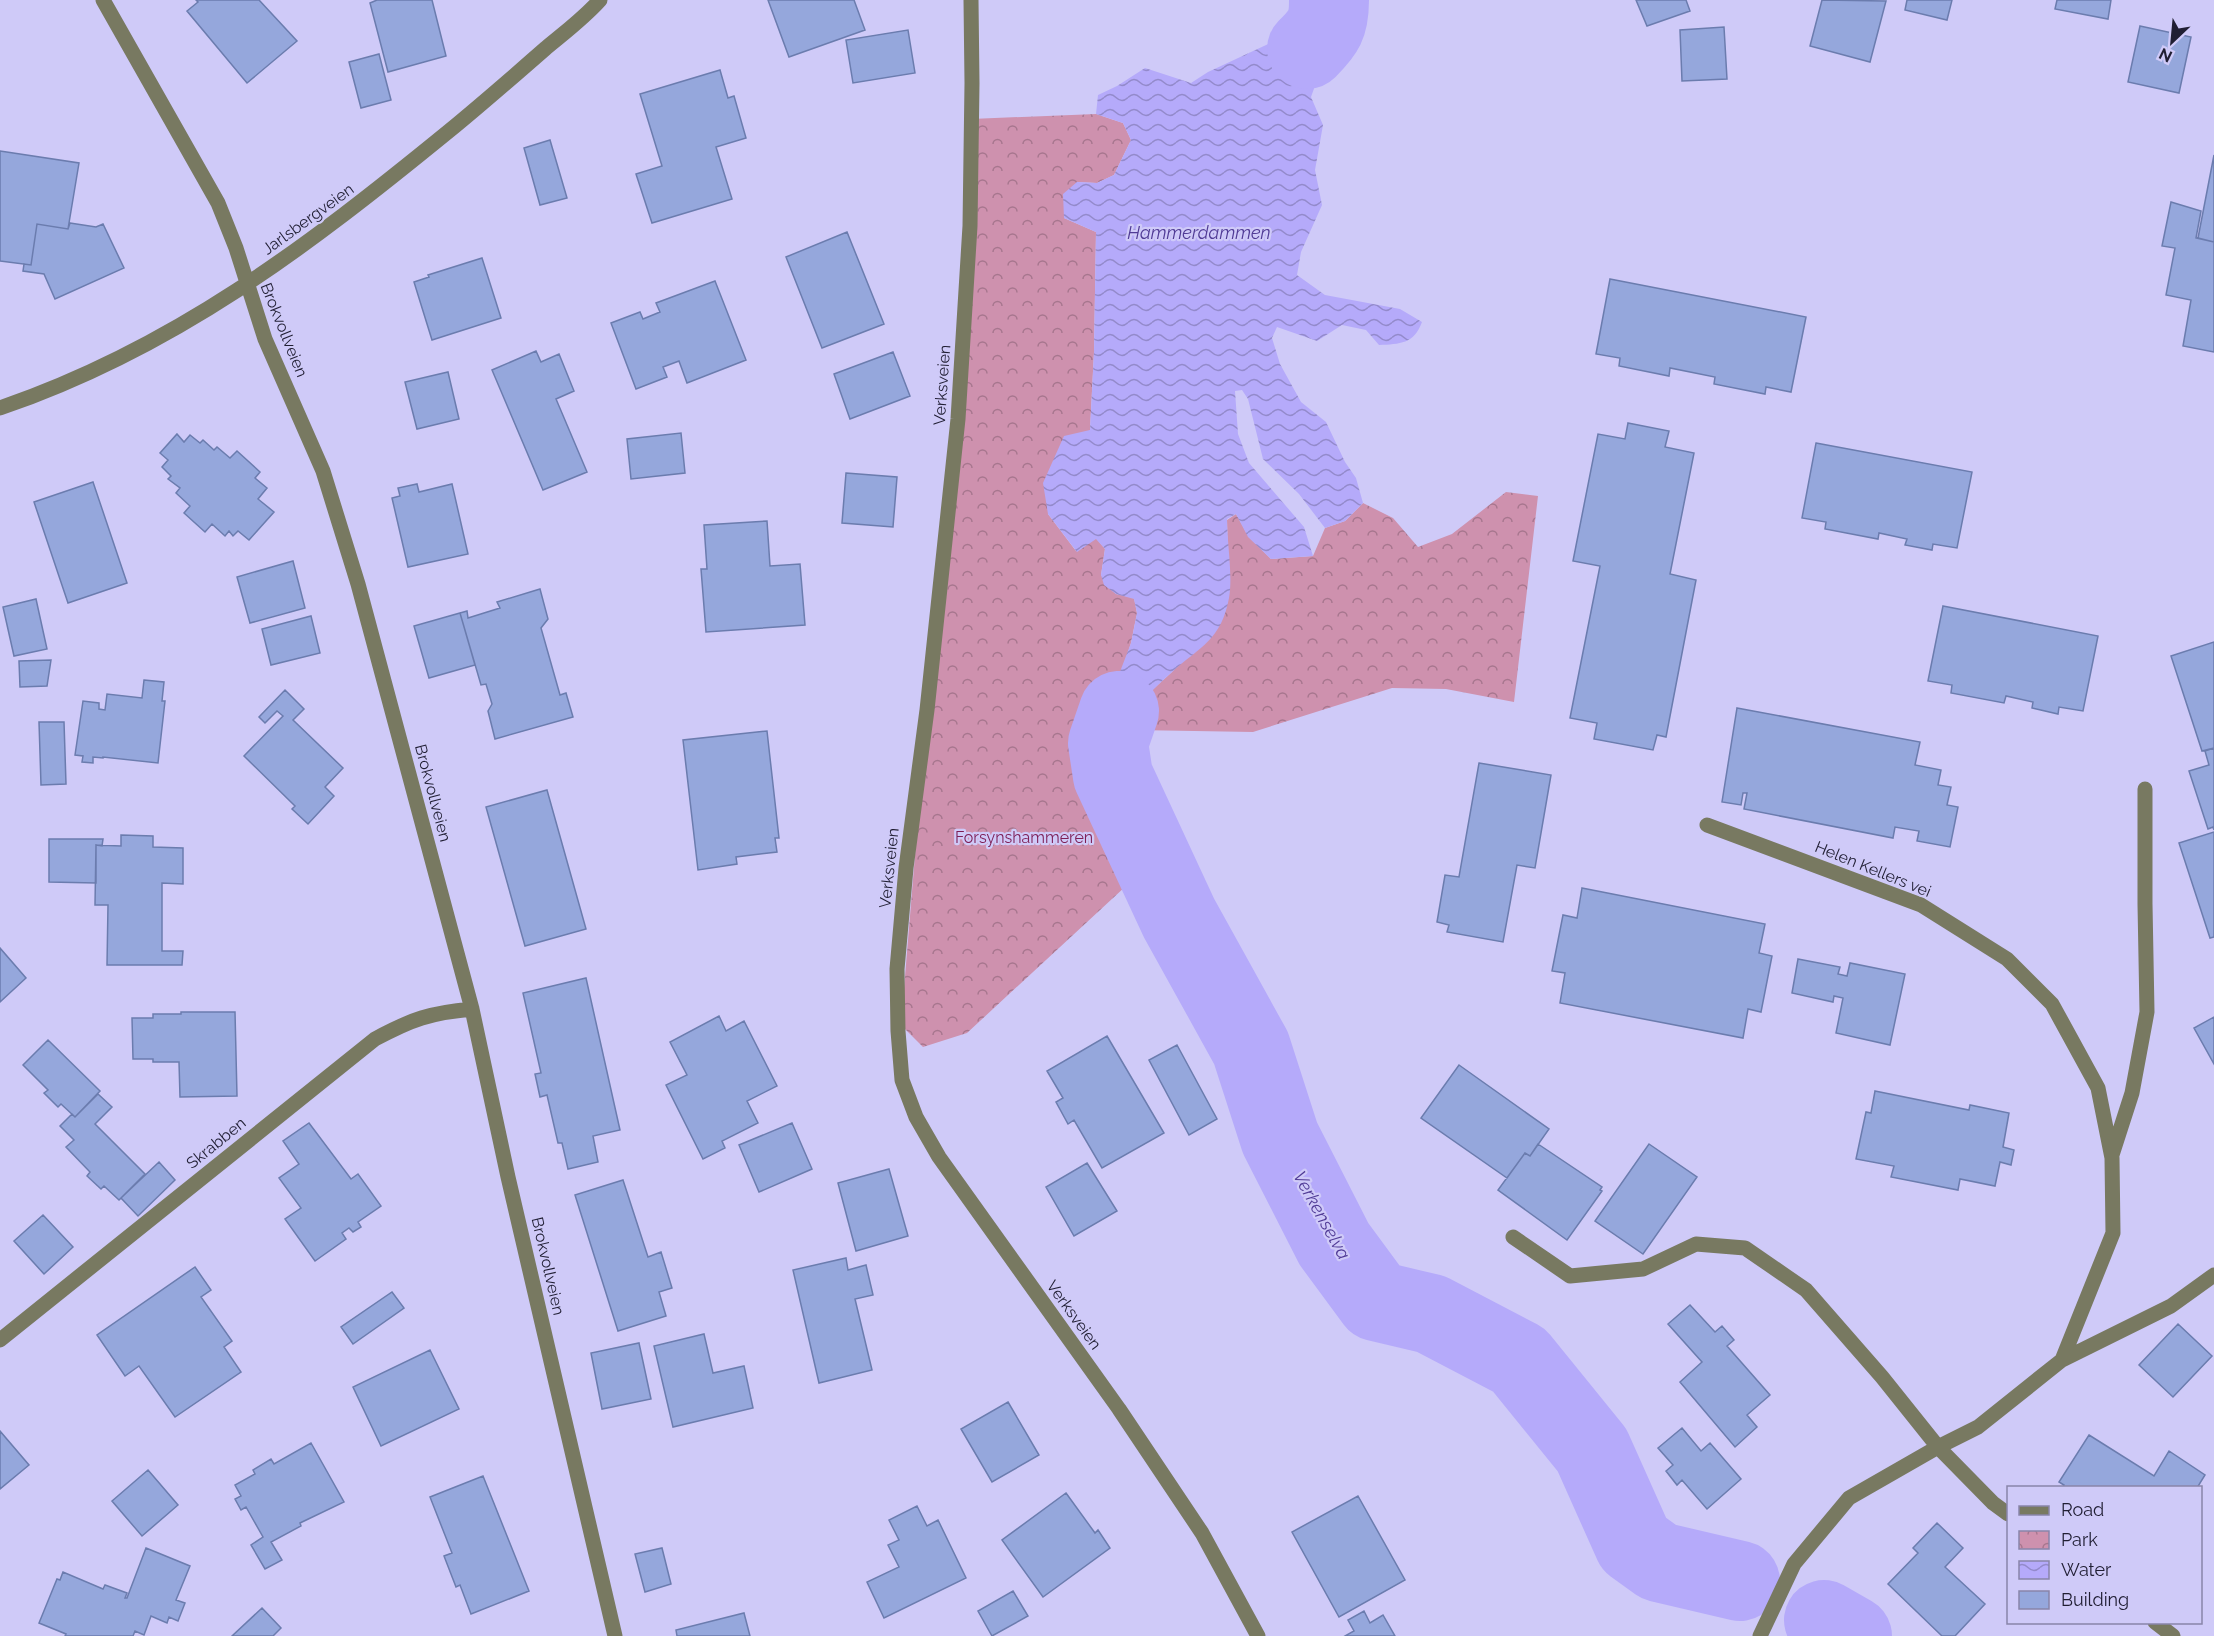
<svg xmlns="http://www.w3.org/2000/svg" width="2214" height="1636" font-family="Raleway,sans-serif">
<defs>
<pattern id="park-crowns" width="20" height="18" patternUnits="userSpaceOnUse" patternTransform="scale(1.5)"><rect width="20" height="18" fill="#ce91ae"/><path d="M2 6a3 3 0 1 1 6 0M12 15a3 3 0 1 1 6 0" fill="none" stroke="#a7768e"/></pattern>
<pattern id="water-waves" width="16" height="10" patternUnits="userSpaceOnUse" patternTransform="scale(1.5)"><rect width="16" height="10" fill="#b5aafa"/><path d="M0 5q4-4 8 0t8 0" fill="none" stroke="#938acb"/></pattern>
</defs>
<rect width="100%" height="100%" fill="#cfcaf8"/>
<path fill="url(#park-crowns)" d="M1096,114L1123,123L1131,140L1114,175L1097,183L1077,182L1064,218L1096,232L1094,352L1090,430L1048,514L1076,551L1096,538L1105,549L1101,575L1116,594L1134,598L1137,613L1131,643L1110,708L1119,711L1108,743L1113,776L1153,861L967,1033L923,1047L901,1025L927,710L958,419L971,119Z
M1506,492L1538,496L1514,702L1446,689L1392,688L1253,732L1135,730L1128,712L1172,672L1229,596L1227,520L1236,514L1249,537L1271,559L1313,556L1325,528L1345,521L1363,503L1393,518L1418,547L1452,534Z"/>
<path fill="url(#water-waves)" d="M1294,32L1321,69L1311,97L1323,125L1315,170L1322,205L1301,252L1297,275L1325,295L1400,309L1422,322C1414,344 1400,344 1379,345L1366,330L1342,325L1317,341L1277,327L1272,338L1280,364L1301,402L1326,422L1345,462L1356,478L1363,503L1345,521L1325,528L1299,494L1263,459L1248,399L1242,390L1235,391L1238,434L1249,463L1304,527L1313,556L1271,559L1248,537L1236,514L1227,519C1227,543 1233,576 1229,598C1221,640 1201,646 1172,672C1157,685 1144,700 1128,712L1110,708L1113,690L1131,643L1137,613L1134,599L1116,594L1104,585L1101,575L1105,549L1096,539L1077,552L1048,514L1043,483L1064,436L1090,430L1094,352L1096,232L1064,218L1063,194L1077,182L1097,183L1114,175L1131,140L1123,123L1096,114L1098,95L1117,86L1145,68L1191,83L1208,72Z"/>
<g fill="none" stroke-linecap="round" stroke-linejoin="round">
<path stroke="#b5aafa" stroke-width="80" d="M1307,49C1324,32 1329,25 1329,0
M1119,711L1108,743L1113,776L1179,918L1251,1048L1280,1138L1334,1244L1376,1301L1431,1314L1519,1360L1592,1450L1634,1544L1659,1562L1740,1581
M1824,1620L1852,1636"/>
</g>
<path fill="#95a7dc" stroke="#6b7cae" stroke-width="1.5" d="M196,0H259L297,41L247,83L187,11L198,2Z
M377,0H432L446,56L388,72L370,3Z
M768,0H854L865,30L789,57Z
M1636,0H1686L1690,11L1647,26Z
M1822,0L1886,1L1870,62L1810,46Z
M1907,0H1952L1947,20L1905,10Z
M2057,0H2111L2108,19L2055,9Z
M2140,26L2191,37L2179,93L2128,82Z
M1724,27L1727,79L1682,81L1680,30Z
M908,30L915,73L853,83L846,40Z
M379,54L391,100L361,108L349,62Z
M720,70L728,98L734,96L746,138L716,147L732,199L652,223L636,174L662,166L640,94Z
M550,140L567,198L540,205L524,148Z
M0,151L79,163L68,229L37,224L31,265L0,261Z
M2214,155V242L2198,238Z
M2171,202L2201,211L2196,238L2214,242V352L2183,346L2191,300L2166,295L2175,248L2162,246Z
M70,223L96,227L103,224L124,268L55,299L44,274L23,271L24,264L31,265L37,224L68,229Z
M847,232L884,324L822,348L786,257Z
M482,258L501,318L432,340L414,282L429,277L428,275Z
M1610,279L1806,317L1791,392L1766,387L1765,394L1714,384L1715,377L1670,368L1669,376L1619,366L1620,358L1596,354Z
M715,281L746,360L687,383L679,361L663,367L667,377L636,389L611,323L640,312L643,319L660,312L656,303Z
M536,351L541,362L559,354L574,391L556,399L587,472L543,490L492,370Z
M893,352L910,396L850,419L834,374Z
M448,372L459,419L417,429L405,382Z
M1628,423L1669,431L1665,447L1694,453L1670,574L1696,580L1666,737L1657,735L1653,750L1594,739L1597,723L1570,718L1600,566L1573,561L1598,434L1625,439Z
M681,433L685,473L631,479L627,439Z
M177,434L184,442L190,435L200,443L203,440L214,450L217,447L230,458L237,451L260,472L255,478L267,488L258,499L274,512L249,540L238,531L233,536L229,531L225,536L212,524L205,532L184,513L190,506L176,493L180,488L168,479L171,476L162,467L168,460L160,453Z
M1816,443L1972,472L1957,548L1933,544L1932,550L1905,545L1907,539L1879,533L1878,539L1825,529L1826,522L1802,518Z
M846,473L897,477L893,527L842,523Z
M93,482L127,583L68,603L34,502Z
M417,484L419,492L452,484L468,554L408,567L392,498L400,496L398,488Z
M767,521L770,566L800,564L805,625L706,632L701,569H707L704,525Z
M293,561L305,608L250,623L237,577Z
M540,589L548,619L541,628L560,695L566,693L573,717L495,739L488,711L492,704L486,684L481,685L460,613L467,611L468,618L500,608L497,602Z
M36,599L47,649L14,656L3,607Z
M1943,606L2098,636L2083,711L2059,707L2058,714L2032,708L2033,702L2006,696L2004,703L1951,693L1952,685L1928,681Z
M460,613L475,665L429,678L414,626Z
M311,616L320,653L271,665L262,629Z
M2214,642V748L2202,751L2171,656Z
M51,660L47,686L20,687L19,661Z
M144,680L164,682L162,701H165L158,763L103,757V758L93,757V763L82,762L83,756L75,755L83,701L99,703V709L105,710L107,694L142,698Z
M285,690L304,709L293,720L343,768L325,787L334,796L308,824L292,809L295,806L244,756L283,716L277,711L265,723L259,717Z
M1737,708L1920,742L1915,765L1941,770L1938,785L1951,787L1947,805L1958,807L1950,847L1917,841L1919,831L1895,827L1893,838L1744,809L1747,793H1743L1741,805L1722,802Z
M39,722H64L66,784L41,785Z
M767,731L779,838H775L777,852L736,857L737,864L698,870L683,740Z
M2214,748V830L2213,827L2208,829L2189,771L2209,765L2205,751Z
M1479,763L1551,775L1535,868L1517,865L1503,942L1447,932L1449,925L1437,922L1445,875L1459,877Z
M547,790L586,929L525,946L486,807Z
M2214,832V937L2210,938L2179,843Z
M121,835L153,836V847L183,848V884L162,883V951H183L182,965H107L108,905H95L96,845L121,846Z
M49,839H103L102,846L96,845V883L49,882Z
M1582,888L1765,924L1759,953L1772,956L1761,1012L1748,1009L1743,1038L1560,1003L1565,973L1552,971L1563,915L1577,918Z
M0,948L26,978L0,1002Z
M1798,959L1840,967L1838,974L1847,976L1850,963L1905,974L1890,1045L1836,1033L1843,998L1834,996L1833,1002L1792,993Z
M586,978L620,1130L593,1136L598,1162L568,1169L562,1143H558L547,1095L540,1097L535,1074L541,1073L523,993Z
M181,1012H235L237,1096L180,1097L179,1062H153V1059H133L132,1018H153V1014H181Z
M719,1016L726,1031L744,1021L777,1086L747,1101L758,1123L722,1141L725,1148L703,1159L666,1085L687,1075L670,1042Z
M2214,1017V1064L2194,1028Z
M1107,1036L1164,1133L1102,1168L1074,1120L1068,1124L1056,1102L1063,1098L1047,1071Z
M48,1040L100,1091L75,1117L61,1104L58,1107L44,1093L48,1090L23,1065Z
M1177,1045L1217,1119L1189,1135L1149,1060Z
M1459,1065L1549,1129L1530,1156L1525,1153L1507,1178L1421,1118Z
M1875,1091L1969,1110L1970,1105L2009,1113L2003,1147L2014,1150L2011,1165L2000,1162L1995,1186L1960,1179L1958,1190L1891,1177L1894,1166L1856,1159L1866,1112L1871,1113Z
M98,1094L112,1107L95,1124L145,1174L119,1200L104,1186L101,1189L87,1176L90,1172L66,1147L74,1140L60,1126L72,1114L75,1117Z
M309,1123L351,1179L358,1174L381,1206L358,1222L361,1227L353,1232L349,1228L342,1233L346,1239L315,1261L285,1219L301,1208L279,1178L299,1164L283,1141Z
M792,1123L812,1169L759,1192L739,1145Z
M1538,1144L1602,1187L1600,1190L1602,1191L1567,1240L1498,1190L1525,1153L1530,1156Z
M1649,1144L1697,1177L1643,1254L1595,1221Z
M159,1162L175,1180L138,1216L121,1198Z
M1087,1163L1117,1211L1074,1236L1046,1187Z
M889,1169L908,1236L856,1251L838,1183Z
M623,1180L648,1257L661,1252L672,1288L659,1292L666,1316L618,1331L575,1195Z
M43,1215L73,1247L44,1274L14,1241Z
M846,1258L848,1270L866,1265L873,1295L855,1299L872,1370L819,1383L793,1270Z
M195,1267L211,1290L201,1297L232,1341L224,1347L241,1372L175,1417L139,1366L125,1376L97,1335Z
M392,1292L404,1308L353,1344L341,1327Z
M1690,1305L1715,1332L1722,1326L1734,1340L1727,1346L1770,1395L1747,1415L1757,1427L1735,1447L1680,1382L1702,1362L1668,1324Z
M2178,1324L2212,1356L2173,1397L2139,1365Z
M704,1334L713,1373L744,1366L753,1408L673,1427L654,1346Z
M639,1343L651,1399L602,1409L591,1353Z
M430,1350L459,1409L381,1446L353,1387Z
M1008,1402L1039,1455L992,1482L961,1429Z
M1682,1428L1701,1451L1710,1443L1741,1479L1707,1509L1682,1480L1677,1485L1666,1471L1673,1465L1658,1448Z
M0,1431L29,1465L0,1489Z
M2089,1435L2154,1476L2169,1451L2205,1475L2197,1488H2062L2064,1485L2059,1482Z
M311,1443L344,1502L300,1523L301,1526L271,1542L282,1560L265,1569L251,1545L263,1537L246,1507L241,1510L235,1499L241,1496L235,1485L255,1474L253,1470L271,1459L274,1464Z
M148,1470L178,1505L142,1536L112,1501Z
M483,1476L529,1591L471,1614L460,1585L456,1587L444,1556L452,1553L430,1497Z
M1066,1493L1095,1533L1098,1530L1110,1548L1043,1597L1002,1540Z
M1358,1496L1405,1580L1339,1617L1292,1532Z
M917,1506L927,1526L938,1520L966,1578L884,1618L867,1582L899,1567L888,1545L899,1540L889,1520Z
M1937,1523L1963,1548L1945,1567L1985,1604L1955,1636H1942L1888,1584L1918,1553L1913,1548Z
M146,1548L190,1566L176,1600L185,1603L178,1621L169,1617L167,1623L151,1616L144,1635L135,1631L133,1636H65L66,1634L39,1623L57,1579L60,1580L63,1572L103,1589L105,1585L127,1593L125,1598H127Z
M662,1548L671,1584L645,1592L635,1554Z
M1013,1591L1028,1616L992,1636L978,1611Z
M262,1608L281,1628L273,1636H232Z
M1364,1611L1370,1623L1383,1615L1395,1636H1345L1354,1631L1348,1620Z
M744,1613L750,1636H677L676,1630Z"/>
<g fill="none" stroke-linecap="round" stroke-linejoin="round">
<path stroke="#787961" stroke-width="15" d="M103,0L218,203L236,248L265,339L323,471L358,584L472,1009L508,1177L615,1636
M971,0L972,83L970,226L958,419L927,710L906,868L897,969L898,1031L902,1080L916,1117L939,1157L1119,1409L1202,1533L1258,1636
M0,408C175,348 308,246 449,131C482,104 514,76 546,48C564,33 584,18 600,0
M2112,1155L2132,1093L2147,1012L2145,904V789
M1513,1237L1570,1276L1643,1269L1696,1244L1745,1248L1806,1290L1882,1377L1938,1447L1978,1427L2062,1360L2113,1233L2112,1158L2098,1088L2052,1004L2007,959L1921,905L1707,825
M0,1340L375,1039C412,1019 430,1013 472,1009
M2062,1360L2171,1306L2214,1275
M2155,1622L2173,1636
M1760,1636L1794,1564L1849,1498L1938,1447L1993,1503L2008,1514"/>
</g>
<g text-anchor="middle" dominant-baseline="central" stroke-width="4.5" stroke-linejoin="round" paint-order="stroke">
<g font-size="16" fill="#201e33" stroke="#cfcaf8">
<text transform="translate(308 219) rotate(-36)">Jarlsbergveien</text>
<text transform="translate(284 330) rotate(68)">Brokvollveien</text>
<text transform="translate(942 385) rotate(-86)">Verksveien</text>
<text transform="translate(433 793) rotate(75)">Brokvollveien</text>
<text transform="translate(889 868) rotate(-84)">Verksveien</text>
<text transform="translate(1873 869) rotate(22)">Helen Kellers vei</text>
<text transform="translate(216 1143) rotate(-39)">Skrabben</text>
<text transform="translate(548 1266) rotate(77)">Brokvollveien</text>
<text transform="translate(1074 1315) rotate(54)">Verksveien</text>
</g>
<g font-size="16" fill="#7d1d55" stroke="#cfcaf8">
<text x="1024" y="837">Forsynshammeren</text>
</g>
<g font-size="18" font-style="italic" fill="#503b96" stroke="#cfcaf8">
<text x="1199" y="232">Hammerdammen</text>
<text transform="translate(1322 1215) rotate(61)">Verkenselva</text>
</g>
</g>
<rect x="2007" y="1486" width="195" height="138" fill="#cfcaf8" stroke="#8985a9" stroke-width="1.5"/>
<rect x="2019" y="1506" width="30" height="9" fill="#787961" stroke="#8985a9" stroke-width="1.5"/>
<text x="2061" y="1516" font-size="18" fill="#201e33">Road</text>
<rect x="2019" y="1531" width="30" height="18" fill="url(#park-crowns)" stroke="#8985a9" stroke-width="1.5"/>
<text x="2061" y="1546" font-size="18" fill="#201e33">Park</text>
<rect x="2019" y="1561" width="30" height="18" fill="url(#water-waves)" stroke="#8985a9" stroke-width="1.5"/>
<text x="2061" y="1576" font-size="18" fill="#201e33">Water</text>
<rect x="2019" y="1591" width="30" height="18" fill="#95a7dc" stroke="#8985a9" stroke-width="1.5"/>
<text x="2061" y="1606" font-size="18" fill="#201e33">Building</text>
<g transform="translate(2172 42) rotate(206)" stroke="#cfcaf8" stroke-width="4.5" paint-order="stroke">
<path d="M0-4.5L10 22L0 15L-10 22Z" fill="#201e33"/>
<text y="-9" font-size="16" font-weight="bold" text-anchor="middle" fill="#201e33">N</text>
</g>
</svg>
